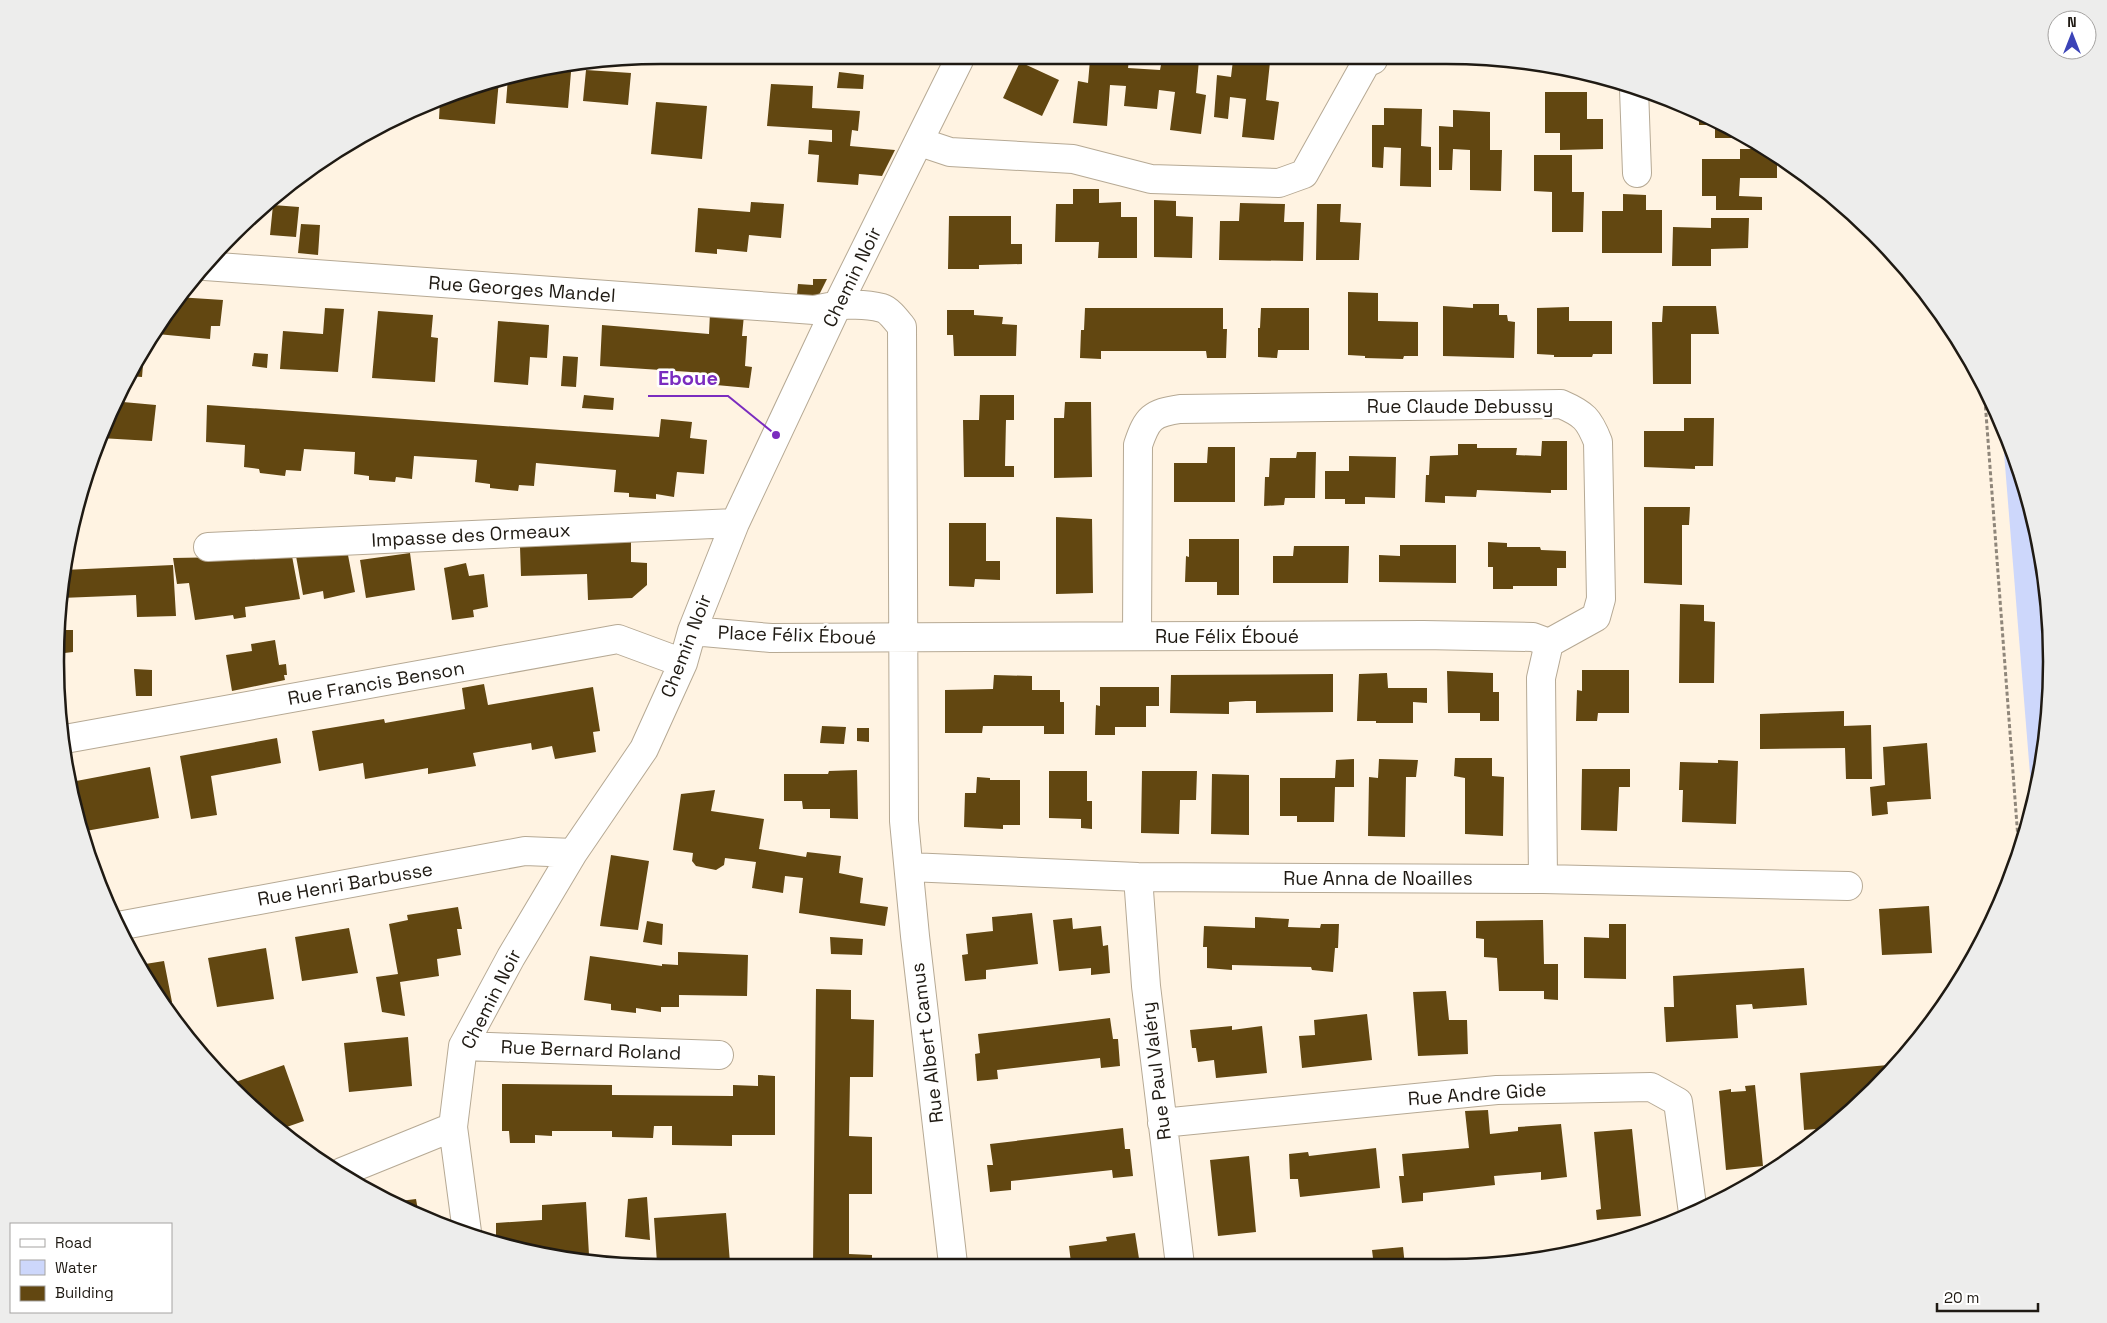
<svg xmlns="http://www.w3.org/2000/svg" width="2107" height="1323" font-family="'Space Grotesk',sans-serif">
<rect width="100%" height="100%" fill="#fff3e2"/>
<path fill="#cdd7fb" d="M2002,428L2020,467L2047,583L2051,701L2033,811Z"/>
<path fill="#624711" d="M1090,60H1129L1128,68L1160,70L1162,60H1199L1196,93L1206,95L1201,134L1170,130L1175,92L1159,90L1157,109L1124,106L1126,86L1110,85L1107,126L1073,123L1078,81L1088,83Z
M1233,60L1270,62L1266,100L1279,102L1274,140L1242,137L1246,99L1230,97L1228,119L1214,117L1217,75L1231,77Z
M1020,62L1059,80L1042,116L1003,98Z
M543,69L571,72L568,108L506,103L508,77Z
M586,70L631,73L628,105L583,101Z
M839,72L864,75L863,89L837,88Z
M499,80L495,124L439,119L440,100L467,87Z
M771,84L813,86L812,108L860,111L858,131L852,130L850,146L895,150L882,176L859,174L858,185L817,182L819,155L808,154L809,140L832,142V130L767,126Z
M1545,92H1587V119H1603V149L1560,150V133H1545Z
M656,102L707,106L702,159L651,154Z
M1384,108L1422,109L1421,146L1431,147V187L1400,186L1401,148L1384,147L1383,168L1372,167V125H1384Z
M1453,110L1490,112V150H1502L1501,191L1470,190V150L1453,149L1452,170H1439V126L1453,127Z
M1699,114L1706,118L1742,138H1715V125H1699Z
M1740,149H1760L1777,158V178H1740L1739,196L1762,197V210H1716V196H1702V159H1740Z
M1534,155H1572V192H1584L1583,232H1552V192L1534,191Z
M1073,189H1099V203L1121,202V217H1137V258H1098L1099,242H1055L1056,204H1073Z
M1623,194L1646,195V210H1662V253H1602V211H1623Z
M1154,200L1176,201V216L1193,217L1192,258L1154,257Z
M751,202L784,204L781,238L749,235L747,252L717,249V254L695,252L698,208L750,212Z
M1240,203L1285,204L1284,222H1304L1303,261L1219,260L1220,221H1239Z
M1317,204H1341L1340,222L1361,223L1359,260H1316Z
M273,205L299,207L296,237L270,235Z
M949,216H1011V244H1022V264L979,265V269H948Z
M1711,218H1749L1748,248L1711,249V266H1672L1673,227L1711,228Z
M301,224L320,225L318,255L298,253Z
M813,279H827L818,297L797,295L798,284L813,285Z
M1348,292L1378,293V321L1418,322V356H1404L1403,359L1365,358V356L1348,355Z
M177,297L223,300L220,326H211L210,339L157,334L158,326Z
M1473,304H1499V315H1507L1508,321L1515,322L1514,358L1443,356V306L1473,308Z
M1663,306H1716L1719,334H1691V384H1653L1652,322H1662Z
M1569,307V321H1612V354H1593L1592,357H1554V355L1537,354V308Z
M325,308L344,309L338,372L280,369L283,331L323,334Z
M1085,308H1223V329H1227L1226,358H1207L1206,351H1101V359L1080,358L1081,330H1084Z
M1261,308H1309V350H1278L1277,358L1258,357V328H1260Z
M947,310H974V315L1003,317L1002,324L1017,325L1016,356H954L953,335H947Z
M378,311L433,315L431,337L438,338L435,382L372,378Z
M710,313L744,315L742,336H747L745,366L752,367L749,388L705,384L706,373L600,366L602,325L709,334Z
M498,321L549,325L547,358L530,357L528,385L494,382Z
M140,352L144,353L142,377L128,376Z
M254,353L268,354L267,368L252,366Z
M563,356L578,357L576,387L561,386Z
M124,385L123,402L156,405L152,441L100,438Z
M584,395L614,398L613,410L582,408Z
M980,395H1014V420H1006L1005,466H1014V477H964L963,420H979Z
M1065,402H1091L1092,477L1054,478V418H1064Z
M207,405L659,437L661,419L692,422L690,438L707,440L704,474L677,472L674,497L656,494V499L629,497V493L614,492L616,470L536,463L534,486L519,485L518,491L490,488V484L475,482L477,460L414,456L412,479L396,477L395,482L369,480V476L354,474L355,452L304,449L301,471L286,470L285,476L260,473L259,469L244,467L245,445L206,442Z
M1684,418H1714L1713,466H1695V469L1644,467V431H1684Z
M1542,441H1567V490H1551V493L1477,490L1476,497L1445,496V503L1425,502L1426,475H1429L1430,456L1458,455V444H1477V448H1517L1516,455L1541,456Z
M1208,447H1235V502H1174V463H1207Z
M1297,452H1316L1315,498H1285L1284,505L1264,506L1265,477H1269L1270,458H1296Z
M1349,456L1396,457L1395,498L1365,497V504H1345V499H1325V471H1349Z
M1644,507H1690L1689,525H1682V585L1644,583Z
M1056,517L1092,519L1093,593L1056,594Z
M949,523H986V561H1000V580L975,579L974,587L949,586Z
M1189,539H1239V595H1217V582H1185L1186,556L1189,557Z
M631,542V562L647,563V585L632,598L588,600L587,574L521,576L520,547Z
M1488,542L1507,543V547H1540L1541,550L1566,551V568H1557V586H1513V589H1493V567H1488Z
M1400,545H1456V583L1379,582V555L1400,556Z
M1294,546H1349L1348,583H1273V556H1293Z
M410,553L415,590L366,598L360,560Z
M348,555L355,592L324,599L323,591L303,595L296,556Z
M292,556L300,599L245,607L246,617L234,619L233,615L195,620L189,583L177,584L173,558Z
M466,563L469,576L484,574L488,607L473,610L474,617L452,620L444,568Z
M173,565L176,616L137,617L136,595L61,598L64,570Z
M61,598L63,616H59Z
M1680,604L1704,605V621L1715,622L1714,683H1679Z
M58,630H73V652L56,654Z
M275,640L279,665L286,664L287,675H284L285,680L232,691L226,655L252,651L251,644Z
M134,669L152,670V696H136Z
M1582,670H1629V713H1598L1597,721H1576L1577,690L1582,691Z
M1447,671L1493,673V692H1499V721H1480V713H1448Z
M1387,673L1388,688H1427V703L1413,702V723H1376V721H1357L1359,674Z
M1333,674V712L1256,713V701H1246L1229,702V714L1170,713L1171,675Z
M994,675L1032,676V690H1060V702H1064V734H1044V726H983L982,733H945V690L993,689Z
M484,684L488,705L593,687L600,731L593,732L596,752L555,759L552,746L532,750L531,743L473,753L476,766L428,774V768L365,779L363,763L319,771L312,731L384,719L385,723L465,709L462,688Z
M1100,687H1159V706H1146V727H1115V735H1095L1096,705L1100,706Z
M1844,711V726L1871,725L1872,779H1846L1845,748L1760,749V714Z
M822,726L846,727L844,744L820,743Z
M857,728H869V742L857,741Z
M277,738L281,763L211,776L217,815L191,819L180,756Z
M1927,743L1931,799L1887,802L1888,814L1872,816L1870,787L1885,785L1883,747Z
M1455,758H1492V776L1504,777L1503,836L1465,834V778L1454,776Z
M1354,759V787H1335L1334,822H1297V816H1280V778H1335L1336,760Z
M1379,759L1418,760L1416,777H1406L1405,837L1368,836L1369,777L1378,778Z
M1718,760L1738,761L1736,824L1682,822L1683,790H1679L1680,762L1718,763Z
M150,767L159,818L80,832L76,819L71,782Z
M1582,769H1630V787H1619L1617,831L1581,830Z
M857,770L858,819L830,818V809H803L802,801H784V774H828L829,771Z
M1049,771H1087V801H1092V829L1081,828V819L1049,818Z
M1142,771H1197L1196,800H1180L1179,834L1141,833Z
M1212,774L1249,775V835L1211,834Z
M977,777L990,778V780H1020V825H1003V829L964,827L965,793H976Z
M715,790L711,811L764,819L759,849L806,857L807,852L841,856L839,873L863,878L860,903L888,907L885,926L799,913L803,878L785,876L783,893L752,888L756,862L725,858L724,865L716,870L696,866L692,861L693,853L673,850L681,794Z
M611,855L649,861L638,930L600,926Z
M1929,906L1932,953L1882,955L1879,909Z
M458,907L462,929H457L461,955L437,959L439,976L400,982L405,1016L382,1012L376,977L398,974L389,924L408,920L407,915Z
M1032,913L1038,964L986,970V979L965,981L962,955L968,954L966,934L993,931L992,917Z
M1255,917L1289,919L1288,927L1320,928L1321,924H1339L1338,948H1335L1333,972L1312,970L1311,967L1232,965V970L1207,968V947H1203L1204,926L1255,928Z
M1072,918L1073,929L1101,926L1103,946L1108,945L1110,973L1091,975V968L1059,971L1053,920Z
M1543,920L1544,964H1558V1000L1544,999V991H1499L1497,958L1484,957V939L1476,938V921Z
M647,921L663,924L662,945L643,942Z
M1609,924H1626V979L1584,978V937L1609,938Z
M349,928L358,973L302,981L295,937Z
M830,937L863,939L862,955L831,954Z
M266,948L274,999L217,1007L208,958Z
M678,952L748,955L747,996L679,995V1007H661V1012L636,1008V1013L611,1010V1004L584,1000L590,956L662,966V964L678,965Z
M164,961L172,1002L162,1004L139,965Z
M1804,968L1807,1005L1753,1009L1752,1004L1736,1005L1738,1038L1666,1042L1664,1007H1674L1673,976Z
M816,989L851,990V1019L874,1020L873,1077H850L849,1136L872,1137V1194H849V1254L872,1255V1264H813Z
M1446,991L1449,1020H1467L1468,1054L1418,1056L1413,992Z
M1367,1014L1372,1060L1302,1068L1299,1036L1315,1035L1314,1020Z
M1110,1018L1113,1039H1118L1120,1066L1101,1068L1100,1058L997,1070L998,1079L977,1081L975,1054L980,1053L978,1034Z
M1232,1026V1030L1262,1026L1267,1073L1216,1078L1214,1060L1198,1062L1196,1048H1192L1190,1030Z
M408,1037L412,1086L349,1092L344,1043Z
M284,1065L304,1121L278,1130L230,1084Z
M1888,1065V1070H1890L1845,1118L1829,1128L1804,1130L1800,1073Z
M758,1075L775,1076V1135H732V1146L672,1145V1126H654L653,1138L612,1137V1131H552V1136L535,1135V1143H510L509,1131H502V1084L612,1085V1095L733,1096V1085L758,1086Z
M1755,1085L1763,1166L1726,1170L1719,1091L1731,1089V1092L1746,1091L1745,1086Z
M1488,1110L1490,1134L1518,1131V1127L1561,1124L1567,1177L1541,1180V1172L1494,1176L1495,1185L1423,1193V1201L1402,1203L1399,1176H1404L1402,1154L1469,1148L1465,1111Z
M1123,1128L1125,1149H1130L1133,1176L1113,1178L1112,1170L1011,1181V1190L990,1192L987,1165H993L990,1144Z
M1632,1129L1641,1216L1597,1220L1596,1210L1601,1209L1594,1132Z
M1376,1148L1380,1188L1300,1197L1298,1179H1290L1289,1154L1308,1152L1309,1156Z
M1249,1156L1256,1232L1218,1236L1210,1160Z
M647,1197L650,1240L625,1237L628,1199Z
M416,1199L419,1216L401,1205L400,1201Z
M586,1202L589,1255L555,1256L538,1251V1249H530L496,1240V1223L542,1220V1205Z
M726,1213L730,1263H657L654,1218Z
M1135,1233L1140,1265H1067L1071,1263L1069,1246L1107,1241L1106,1237Z
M1625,1238L1626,1239L1606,1246L1605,1240Z
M1403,1247L1405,1266H1374L1372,1250Z
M1529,1258V1259L1478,1267V1263Z"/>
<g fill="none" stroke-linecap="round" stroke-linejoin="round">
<defs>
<path id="minor" d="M1634,89L1637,173
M920,142L950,152L1073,159L1151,179L1279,183L1304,174L1366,63L1373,60
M205,266L814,310C834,305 861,302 882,308C889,310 897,321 902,327L904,821L915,936L953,1264
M208,547L735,523
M692,631L771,638L1423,635L1533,637L1549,643
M1137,636L1138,445C1147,418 1152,413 1180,409L1561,404C1584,414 1589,419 1598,442L1601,599L1596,617L1549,643L1541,678L1543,879
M65,739L618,639L683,663
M909,867L1138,877L1543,879L1848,886
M1138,877L1146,986L1180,1265
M118,926L525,851L573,853
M463,1046L719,1055
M1162,1123L1497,1090L1651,1087L1678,1102L1693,1213
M342,1172L453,1127
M467,1232L453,1127L463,1046L511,957L573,853L644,749L683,663L692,631L735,523L838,304L959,60"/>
</defs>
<use href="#minor" stroke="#b6a994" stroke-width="30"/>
<path stroke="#8f867a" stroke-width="3" stroke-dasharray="4 2.5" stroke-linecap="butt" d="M1984,387L2019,852"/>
<use href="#minor" stroke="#fff" stroke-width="28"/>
</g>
<g text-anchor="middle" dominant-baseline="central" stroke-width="5" stroke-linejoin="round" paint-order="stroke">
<g font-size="19" fill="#1f1a13" stroke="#fff">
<text transform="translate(852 277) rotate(-64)">Chemin Noir</text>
<text transform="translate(522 289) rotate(4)">Rue Georges Mandel</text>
<text x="1460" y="406">Rue Claude Debussy</text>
<text transform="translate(471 535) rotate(-3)">Impasse des Ormeaux</text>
<text transform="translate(797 635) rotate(2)">Place Félix Éboué</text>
<text x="1227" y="636">Rue Félix Éboué</text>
<text transform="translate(686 646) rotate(-69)">Chemin Noir</text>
<text transform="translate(376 683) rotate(-10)">Rue Francis Benson</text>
<text x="1378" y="878">Rue Anna de Noailles</text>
<text transform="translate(345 884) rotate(-10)">Rue Henri Barbusse</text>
<text transform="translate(491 999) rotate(-63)">Chemin Noir</text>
<text transform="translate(927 1043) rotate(-97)">Rue Albert Camus</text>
<text transform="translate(591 1050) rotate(2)">Rue Bernard Roland</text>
<text transform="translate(1156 1071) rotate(-97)">Rue Paul Valéry</text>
<text transform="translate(1477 1094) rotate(-4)">Rue Andre Gide</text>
</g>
</g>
<path d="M0 0H2107V1323H0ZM661 64H1446A597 597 0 0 1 2043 661V662A597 597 0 0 1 1446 1259H661A597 597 0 0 1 64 662V661A597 597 0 0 1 661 64Z" fill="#ededec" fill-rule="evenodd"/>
<path fill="none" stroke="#1f1a13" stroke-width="2.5" d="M661 64H1446A597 597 0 0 1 2043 661V662A597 597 0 0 1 1446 1259H661A597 597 0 0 1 64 662V661A597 597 0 0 1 661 64Z"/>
<path fill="none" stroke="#7b2cbf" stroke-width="2" d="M776 435L728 396H648"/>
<circle fill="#7b2cbf" stroke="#fff" stroke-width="2" cx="776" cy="435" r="5"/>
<g font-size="20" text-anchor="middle" font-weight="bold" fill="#7b2cbf" stroke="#fff" stroke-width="5" stroke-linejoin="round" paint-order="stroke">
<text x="688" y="385">Eboue</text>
</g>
<rect x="10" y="1223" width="162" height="90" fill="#ffffff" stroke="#a5a3a1"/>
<rect x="20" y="1239" width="25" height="8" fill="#ffffff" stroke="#a5a3a1"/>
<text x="55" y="1248" font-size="15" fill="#1f1a13">Road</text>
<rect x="20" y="1260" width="25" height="15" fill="#cdd7fb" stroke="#a5a3a1"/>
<text x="55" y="1273" font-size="15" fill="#1f1a13">Water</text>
<rect x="20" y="1286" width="25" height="15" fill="#624711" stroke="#a5a3a1"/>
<text x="55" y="1298" font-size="15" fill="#1f1a13">Building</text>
<g transform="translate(2072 35)"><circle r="24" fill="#ffffff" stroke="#a5a3a1"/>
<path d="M0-4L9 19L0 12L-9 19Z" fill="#3b43b7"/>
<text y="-8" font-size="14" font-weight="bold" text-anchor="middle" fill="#1f1a13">N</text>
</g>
<path d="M1937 1303v8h101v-8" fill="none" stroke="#1f1a13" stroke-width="2.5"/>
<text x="1944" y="1303" font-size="15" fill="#1f1a13" stroke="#ffffff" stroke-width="4" paint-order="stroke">20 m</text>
</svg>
